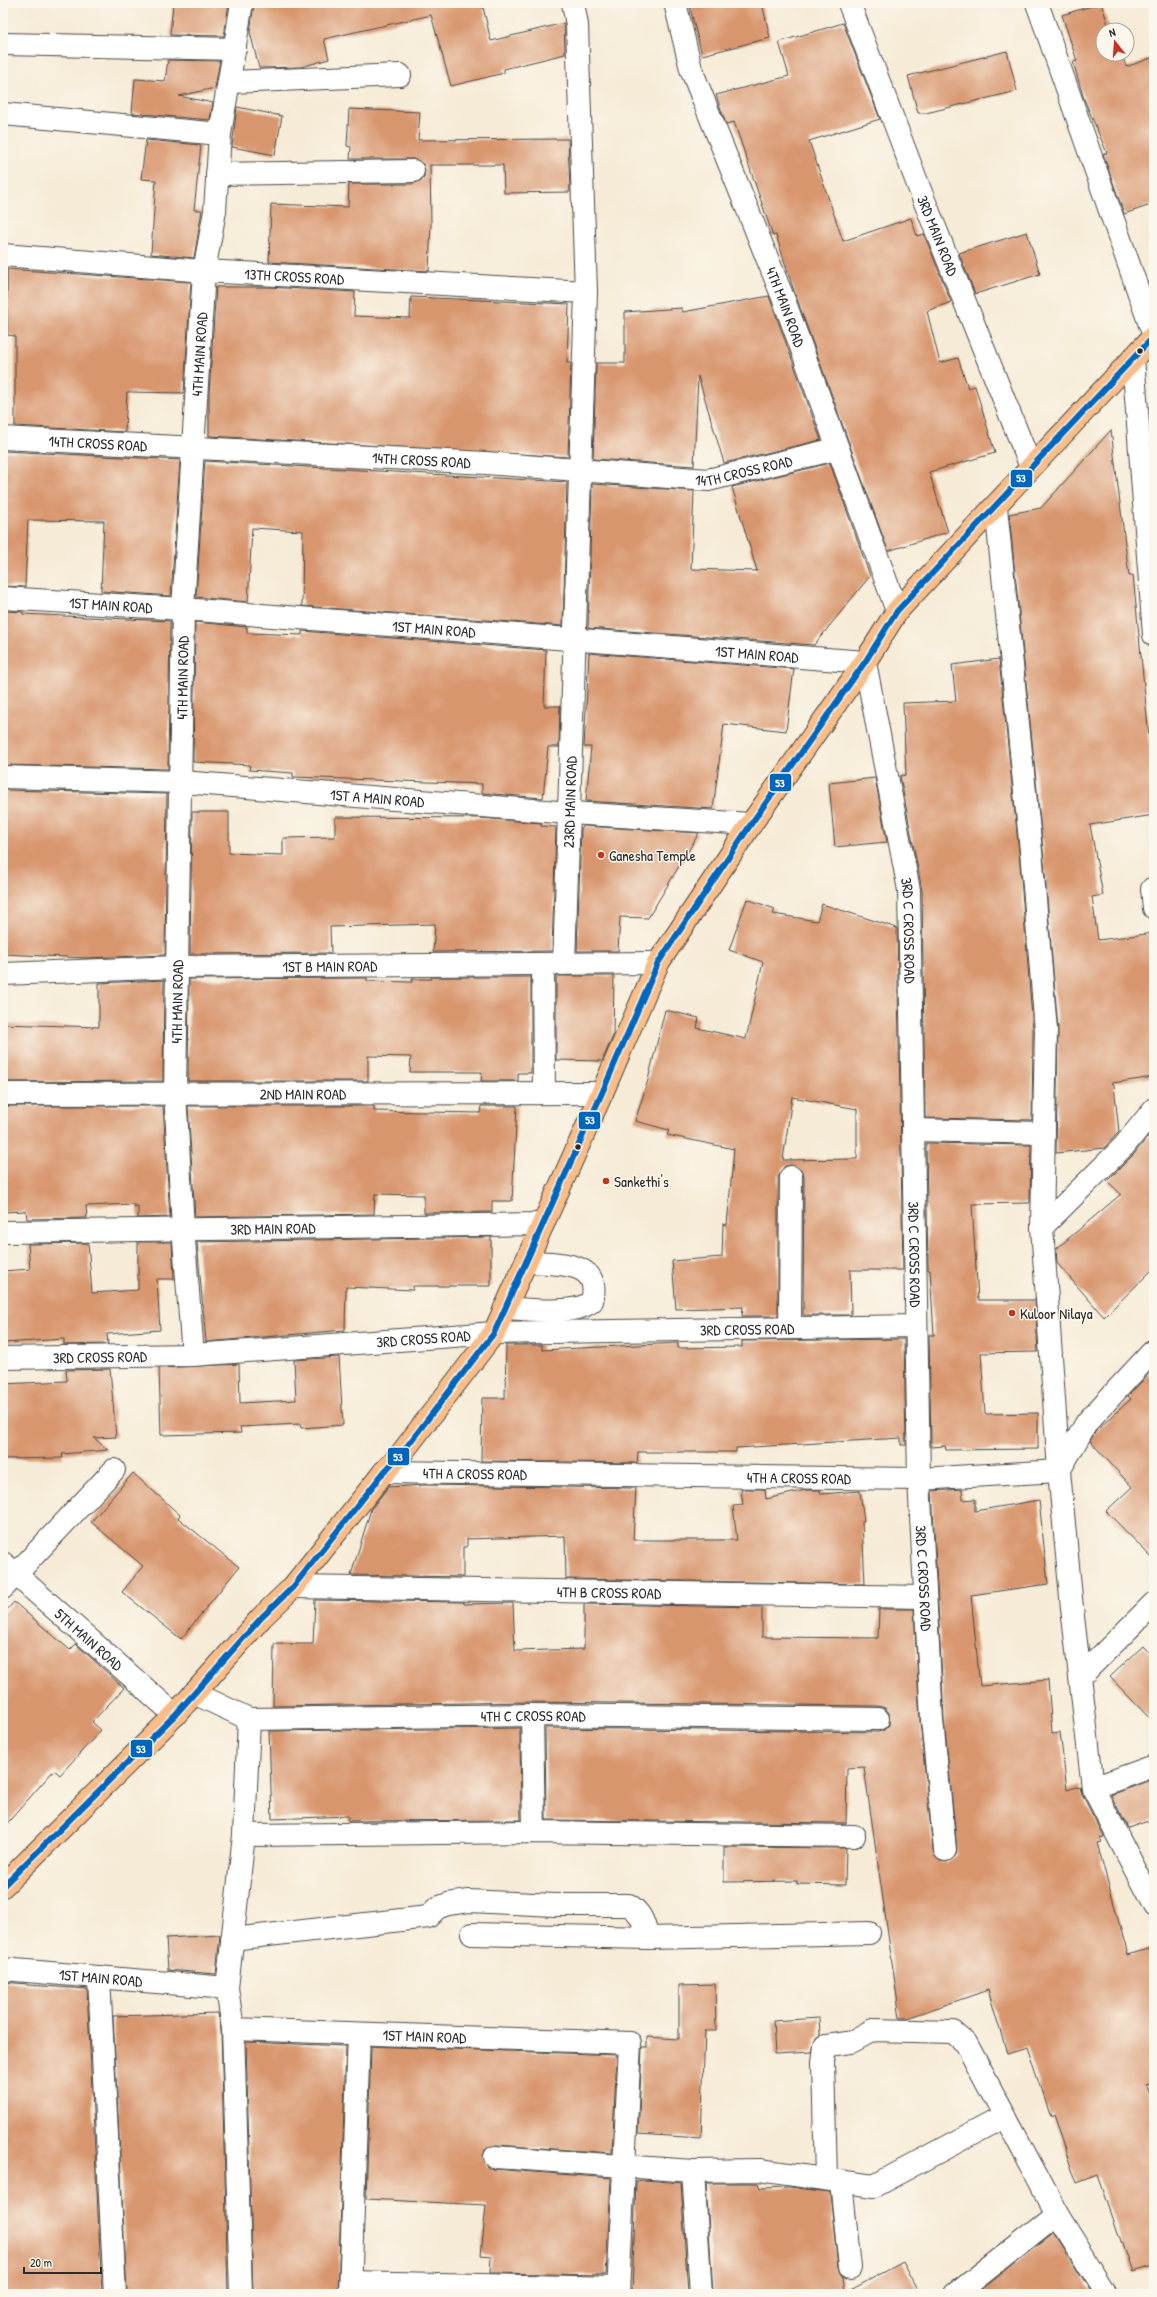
<svg xmlns="http://www.w3.org/2000/svg" width="1157" height="2297" viewBox="0 0 1157 2297" font-family="'Patrick Hand',sans-serif">
	<style>
		.building { fill: #d8966e; fill-rule: evenodd }
		.lines { fill: none; stroke-linecap: round; stroke-linejoin: round }
		.minor-casing { stroke: #494845; stroke-width: 24 }
		.major-casing { stroke: #494845; stroke-width: 24 }
		.minor { stroke: #fff; stroke-width: 22 }
		.major { stroke: #f8bd89; stroke-width: 22 }
		.bus-1-casing { stroke: #fbf7ec; stroke-width: 9 }
		.bus-1 { stroke: #0065bd; stroke-width: 6 }
		.bus-dot { fill: #2b2b2b; stroke: #fbf7ec; stroke-width: 1.5 }
		.poi-dot { fill: #c8321e; stroke: #fbf7ec; stroke-width: 1.5 }
		.labels { text-anchor: middle; dominant-baseline: central; stroke-width: 3; stroke-linejoin: round; paint-order: stroke }
		.street-label { font-size: 15px; fill: #2b2b2b; stroke: #fbf7ec }
		.poi-label { font-size: 15px; fill: #2b2b2b; stroke: #fbf7ec; text-anchor: start }
		.line-badge { stroke: #fbf7ec; stroke-width: 1.5 }
		.badge-label { font-size: 11px; text-anchor: middle; font-weight: bold; fill: #fff }
	</style>
	<rect width="100%" height="100%" fill="#fbf7ec"/>
	<filter id="ink" filterUnits="userSpaceOnUse"><feTurbulence type="fractalNoise" baseFrequency=".025" numOctaves="2"/><feDisplacementMap in="SourceGraphic" scale="8" xChannelSelector="R" yChannelSelector="G"/><feConvolveMatrix kernelMatrix="1 2 1 2 8 2 1 2 1" color-interpolation-filters="sRGB"/></filter>
	<filter id="wash" filterUnits="userSpaceOnUse"><feTurbulence type="fractalNoise" baseFrequency=".012" numOctaves="4" result="noise"/><feDisplacementMap in="SourceGraphic" scale="16" xChannelSelector="R" yChannelSelector="G"/><feGaussianBlur stdDeviation="0.9" result="paint"/><feColorMatrix in="noise" values="0 0 0 0 0 0 0 0 0 0 0 0 0 0 0 0 0 1.4 0 .05"/><feComposite in="paint" operator="in"/></filter>
	<g filter="url(#wash)">
		<rect width="100%" height="100%" fill="#f6ebd7"/>
		<g id="blocks">
			<!-- building -->
			<path class="building" d="M 173,3 L 229,3 L 224,36 L 170,35 Z
				M 254,3 L 482,3 L 491,41 L 564,23 L 565,54 L 504,69 L 504,73 L 451,86 L 431,15 L 324,39 L 329,59 L 301,67 L 259,68 L 250,32 Z
				M 710,3 L 762,3 L 770,38 L 702,55 L 690,8 Z
				M 1101,3 L 1110,30 L 1103,30 L 1103,54 L 1122,54 L 1126,67 L 1154,57 L 1154,204 L 1124,214 L 1103,154 L 1107,153 L 1084,99 L 1073,62 L 1077,61 L 1062,15 Z
				M 843,23 L 880,119 L 809,141 L 843,241 L 911,218 L 917,236 L 924,234 L 951,302 L 927,311 L 940,363 L 958,358 L 968,388 L 975,386 L 995,453 L 929,472 L 948,532 L 888,551 L 794,291 L 776,235 L 773,236 L 734,122 L 726,124 L 716,95 L 789,76 L 779,42 Z
				M 1007,51 L 1017,91 L 926,113 L 918,113 L 908,76 Z
				M 168,60 L 220,61 L 215,88 L 179,96 L 213,103 L 210,120 L 132,113 L 135,79 L 165,81 Z
				M 237,107 L 282,116 L 275,155 L 232,147 Z
				M 349,109 L 420,112 L 418,140 L 568,139 L 570,192 L 504,193 L 503,165 L 430,165 L 431,223 L 429,271 L 269,262 L 271,204 L 348,207 L 349,184 L 413,184 L 420,181 L 424,177 L 425,170 L 423,164 L 413,159 L 350,159 L 351,147 L 347,146 Z
				M 146,140 L 201,145 L 194,210 L 202,210 L 194,258 L 151,254 L 156,180 L 141,179 Z
				M 1027,232 L 1040,274 L 975,294 L 959,253 Z
				M 7,269 L 191,282 L 184,393 L 127,392 L 125,432 L 15,426 L 15,336 L 7,335 Z
				M 216,287 L 268,287 L 355,292 L 354,316 L 410,318 L 411,297 L 569,304 L 567,363 L 571,363 L 568,457 L 209,436 L 209,393 Z
				M 769,296 L 821,440 L 724,463 L 698,376 L 694,466 L 593,459 L 596,363 L 625,363 L 625,312 L 682,308 L 683,312 Z
				M 1111,430 L 1129,576 L 1133,575 L 1150,747 L 1154,746 L 1154,815 L 1090,825 L 1103,895 L 1092,897 L 1098,940 L 1154,933 L 1154,1077 L 1112,1083 L 1114,1085 L 1119,1132 L 1104,1148 L 1056,1153 L 1058,1029 L 1043,850 L 1009,514 L 1041,508 Z
				M 3,451 L 180,460 L 171,596 L 101,591 L 104,521 L 28,520 L 25,587 L 3,586 L 5,505 L 3,505 Z
				M 205,461 L 567,482 L 563,626 L 302,606 L 303,531 L 252,528 L 248,602 L 196,597 Z
				M 830,463 L 870,576 L 814,645 L 588,628 L 592,484 L 694,491 L 691,569 L 757,571 L 732,487 Z
				M 5,611 L 23,612 L 23,614 L 170,621 L 168,769 L 3,765 Z
				M 195,622 L 247,627 L 247,633 L 302,635 L 302,631 L 546,650 L 544,706 L 560,706 L 559,747 L 548,747 L 543,798 L 482,793 L 482,784 L 293,777 L 293,773 L 249,770 L 250,765 L 193,762 Z
				M 589,653 L 794,669 L 786,731 L 724,724 L 713,809 L 586,801 L 591,747 L 584,747 Z
				M 999,659 L 1019,852 L 1033,1030 L 1032,1120 L 925,1118 L 922,890 L 900,776 L 906,775 L 903,703 L 956,701 L 952,665 Z
				M 875,778 L 887,842 L 835,847 L 829,783 Z
				M 3,790 L 167,794 L 165,955 L 86,958 L 3,954 Z
				M 192,812 L 229,812 L 229,853 L 283,855 L 283,838 L 335,837 L 335,817 L 481,818 L 541,823 L 541,826 L 556,827 L 552,951 L 433,952 L 435,924 L 330,927 L 331,953 L 190,954 Z
				M 584,826 L 699,833 L 648,918 L 620,917 L 618,951 L 577,951 L 581,828 Z
				M 747,899 L 775,909 L 773,914 L 817,921 L 822,904 L 897,928 L 903,1270 L 850,1270 L 851,1315 L 803,1315 L 804,1177 L 802,1171 L 791,1165 L 785,1166 L 778,1177 L 778,1316 L 742,1316 L 743,1307 L 676,1309 L 672,1261 L 722,1257 L 723,1224 L 727,1225 L 734,1149 L 667,1135 L 669,1130 L 635,1121 L 648,1080 L 665,1010 L 699,1018 L 697,1028 L 746,1039 L 763,962 L 729,950 ZM 792,1097 L 857,1109 L 857,1159 L 783,1160 Z
				M 556,976 L 614,976 L 613,1036 L 602,1061 L 556,1060 Z
				M 432,977 L 531,977 L 531,1073 L 518,1073 L 518,1081 L 481,1081 L 482,1072 L 410,1072 L 411,1057 L 368,1056 L 368,1081 L 188,1081 L 189,979 L 367,978 L 367,981 L 412,982 L 412,979 L 431,979 Z
				M 164,980 L 163,1081 L 3,1082 L 3,1024 L 99,1027 L 99,983 Z
				M 3,1106 L 163,1106 L 170,1217 L 138,1218 L 138,1206 L 134,1207 L 134,1204 L 86,1206 L 87,1218 L 27,1219 L 26,1211 L 3,1212 Z
				M 188,1106 L 374,1106 L 374,1111 L 480,1113 L 481,1106 L 517,1106 L 512,1201 L 492,1201 L 492,1212 L 424,1213 L 424,1195 L 375,1194 L 374,1214 L 195,1217 Z
				M 1154,1129 L 1154,1268 L 1104,1317 L 1057,1263 L 1056,1249 L 1121,1194 L 1107,1181 L 1134,1154 Z
				M 926,1143 L 1031,1145 L 1030,1203 L 972,1204 L 978,1300 L 1035,1300 L 1038,1352 L 981,1353 L 985,1414 L 1038,1413 L 1038,1449 L 946,1450 L 945,1446 L 931,1447 L 929,1335 L 934,1335 L 930,1270 L 928,1270 Z
				M 491,1237 L 491,1286 L 413,1286 L 413,1290 L 346,1287 L 345,1330 L 206,1342 L 197,1242 Z
				M 138,1242 L 172,1242 L 174,1279 L 157,1279 L 160,1330 L 107,1334 L 108,1344 L 64,1345 L 64,1339 L 3,1343 L 3,1271 L 30,1269 L 28,1244 L 88,1243 L 92,1293 L 138,1290 Z
				M 904,1339 L 906,1445 L 901,1445 L 901,1438 L 736,1448 L 736,1452 L 638,1452 L 637,1463 L 481,1461 L 482,1398 L 505,1398 L 506,1345 L 542,1345 L 542,1350 L 678,1343 L 678,1348 L 742,1347 L 742,1341 Z
				M 339,1357 L 343,1425 L 301,1428 L 300,1424 L 240,1427 L 241,1433 L 161,1435 L 159,1368 L 239,1364 L 240,1403 L 296,1400 L 294,1360 Z
				M 1154,1368 L 1154,1560 L 1106,1511 L 1132,1487 L 1090,1441 L 1096,1431 L 1131,1399 L 1128,1396 Z
				M 110,1369 L 116,1437 L 94,1438 L 108,1450 L 62,1454 L 63,1458 L 3,1459 L 3,1384 L 67,1381 L 66,1370 Z
				M 133,1473 L 180,1515 L 178,1518 L 239,1567 L 181,1639 L 122,1592 L 143,1566 L 91,1522 Z
				M 425,1485 L 636,1488 L 633,1540 L 737,1540 L 733,1506 L 743,1505 L 741,1489 L 765,1489 L 766,1499 L 806,1490 L 820,1490 L 821,1494 L 860,1491 L 864,1522 L 862,1522 L 865,1584 L 566,1579 L 565,1536 L 467,1539 L 467,1547 L 463,1547 L 463,1577 L 351,1575 L 371,1509 L 388,1487 Z
				M 962,1489 L 963,1500 L 975,1499 L 975,1511 L 1039,1500 L 1048,1584 L 971,1595 L 980,1686 L 1048,1680 L 1052,1733 L 1060,1732 L 1067,1790 L 1080,1786 L 1082,1794 L 1104,1837 L 1100,1838 L 1101,1842 L 1097,1843 L 1128,1955 L 1154,1947 L 1154,2083 L 1146,2086 L 1154,2108 L 1154,2266 L 1132,2273 L 1098,2175 L 1077,2183 L 1053,2115 L 1050,2117 L 1027,2047 L 1007,2053 L 988,1990 L 907,2018 L 900,2018 L 864,1767 L 847,1768 L 846,1823 L 546,1820 L 545,1728 L 878,1732 L 884,1730 L 889,1725 L 889,1713 L 885,1708 L 878,1706 L 532,1702 L 273,1706 L 274,1644 L 313,1644 L 315,1600 L 464,1602 L 464,1604 L 513,1603 L 515,1651 L 584,1649 L 584,1604 L 762,1607 L 762,1637 L 878,1638 L 879,1609 L 914,1609 L 920,1721 L 933,1851 L 940,1861 L 947,1862 L 956,1855 L 957,1849 L 944,1719 L 932,1491 Z
				M 14,1602 L 70,1650 L 76,1644 L 124,1688 L 92,1722 L 101,1730 L 60,1775 L 54,1770 L 3,1828 L 3,1614 Z
				M 1143,1646 L 1154,1658 L 1154,1723 L 1110,1677 Z
				M 520,1728 L 521,1820 L 348,1821 L 348,1816 L 272,1819 L 269,1731 Z
				M 1154,1779 L 1154,1819 L 1128,1828 L 1111,1795 Z
				M 724,1847 L 846,1848 L 845,1885 L 797,1884 L 797,1881 L 724,1882 Z
				M 220,1935 L 216,1974 L 168,1970 L 166,1938 Z
				M 3,1982 L 27,1984 L 27,1985 L 87,1989 L 102,2294 L 5,2294 L 3,2271 Z
				M 715,1984 L 716,2031 L 705,2031 L 701,2138 L 638,2134 L 642,2047 L 647,2047 L 647,2037 L 679,2039 L 679,1985 Z
				M 218,2013 L 221,2030 L 228,2294 L 127,2294 L 113,2016 Z
				M 819,2018 L 820,2035 L 816,2038 L 812,2052 L 775,2054 L 773,2021 Z
				M 246,2042 L 346,2046 L 338,2294 L 253,2294 Z
				M 371,2046 L 617,2055 L 612,2153 L 496,2145 L 485,2150 L 483,2157 L 488,2167 L 494,2169 L 611,2178 L 606,2275 L 490,2273 L 491,2256 L 481,2255 L 486,2205 L 366,2199 Z
				M 644,2180 L 681,2183 L 688,2294 L 632,2294 L 636,2181 Z
				M 706,2183 L 758,2183 L 760,2188 L 789,2187 L 830,2192 L 838,2269 L 843,2278 L 845,2293 L 903,2262 L 920,2294 L 713,2294 Z
				M 1054,2232 L 1090,2290 L 1084,2294 L 976,2294 Z"/>
		</g>
	</g>
	<g filter="url(#ink)">
		<use href="#blocks" fill-opacity="0" stroke="#494845" stroke-width="1"/>
		<g class="lines">
			<defs>
				<g id="minor">
					<path id="s1" d="M 675,3 L 691,69 L 784,300 L 897,611"/>
					<path id="s2" d="M 849,3 L 920,190 L 1031,467"/>
					<path d="M 1037,3 L 1154,336"/>
					<path d="M 3,44 L 235,49"/>
					<path d="M 229,82 L 400,75"/>
					<path d="M 3,114 L 220,134"/>
					<path d="M 217,174 L 413,171"/>
					<path id="s3" d="M 3,255 L 204,271 L 586,292"/>
					<path d="M 1133,358 L 1154,635"/>
					<path id="s4" d="M 3,438 L 486,463 L 708,480 L 836,449"/>
					<path d="M 996,507 L 1031,851 L 1046,1030 L 1042,1227 L 1059,1471 L 1072,1608 L 1093,1788 L 1154,1906"/>
					<path id="s5" d="M 3,598 L 183,609 L 865,662 L 909,890 L 919,1479 L 932,1720 L 945,1850"/>
					<path id="s6" d="M 3,777 L 182,782 L 570,813 L 751,824"/>
					<path d="M 1152,889 L 1154,908"/>
					<path d="M 543,964 L 544,1093"/>
					<path id="s7" d="M 564,964 L 586,292 L 577,25 L 573,3"/>
					<path id="s8" d="M 3,974 L 177,967 L 658,963"/>
					<path id="s9" d="M 3,1094 L 602,1093"/>
					<path d="M 913,1130 L 1044,1133"/>
					<path d="M 1042,1227 L 1124,1146 L 1154,1109"/>
					<path id="s10" d="M 3,1232 L 543,1224"/>
					<path d="M 505,1308 C 527,1309 576,1316 592,1301 C 603,1259 553,1264 526,1262"/>
					<path d="M 790,1328 L 791,1177"/>
					<path id="s11" d="M 193,1355 L 183,1228 L 175,1093 L 183,609 L 204,271 L 215,211 L 220,134 L 242,3"/>
					<path id="s12" d="M 3,1358 L 193,1355 L 494,1333 L 916,1326"/>
					<path id="s13" d="M 384,1472 L 919,1479 L 1059,1471 L 1087,1422 L 1154,1350"/>
					<path id="s14" d="M 3,1563 L 175,1715"/>
					<path id="s15" d="M 293,1587 L 924,1597"/>
					<path d="M 3,1588 L 114,1470"/>
					<path d="M 1080,1677 L 1154,1603"/>
					<path id="s16" d="M 194,1693 L 249,1719 L 532,1715 L 878,1719"/>
					<path d="M 532,1715 L 534,1832"/>
					<path d="M 1093,1788 L 1154,1766"/>
					<path d="M 244,1835 L 534,1832 L 854,1836"/>
					<path d="M 472,1934 L 648,1938 L 869,1933"/>
					<path d="M 232,1939 L 428,1917 L 437,1908 L 448,1904 L 469,1901 L 555,1905 L 629,1905 C 642,1913 644,1924 648,1938"/>
					<path id="s17" d="M 3,1969 L 227,1988 L 233,2029 L 630,2043 L 618,2294"/>
					<path d="M 99,1977 L 115,2294"/>
					<path d="M 227,1988 L 244,1835 L 249,1719"/>
					<path d="M 233,2029 L 241,2294"/>
					<path d="M 495,2157 L 693,2171 L 759,2170 L 874,2186 L 1005,2116"/>
					<path d="M 693,2171 L 701,2294"/>
					<path d="M 826,2178 L 823,2062 L 825,2046 L 851,2042 L 873,2030 L 953,2032 L 966,2043 L 1057,2214 L 1107,2294"/>
					<path d="M 841,2182 L 850,2268"/>
					<path d="M 351,2282 L 618,2288"/>
					<path d="M 350,2294 L 359,2034"/>
					<path d="M 956,2294 L 1057,2214"/>
				</g>
				<path id="major" d="M 3,1886 L 175,1715 L 262,1617 L 293,1587 L 384,1472 L 401,1454 L 494,1333 L 602,1093 L 658,963 L 751,824 L 865,662 L 897,611 L 1154,336"/>
			</defs>
			<!-- minor casing -->
			<use href="#minor" class="minor-casing"/>
			<!-- major casing -->
			<use href="#major" class="major-casing"/>
			<!-- minor -->
			<use href="#minor" class="minor"/>
			<!-- major -->
			<use href="#major" class="major"/>
			<defs>
				<path id="bus-1" d="M 3,1886 L 175,1715 L 262,1617 L 293,1587 L 384,1472 L 401,1454 L 494,1333 L 602,1093 L 658,963 L 751,824 L 865,662 L 897,611 L 1154,336"/>
			</defs>
			<!-- bus-1 casing -->
			<use href="#bus-1" class="bus-1-casing"/>
			<!-- bus-1 -->
			<use href="#bus-1" class="bus-1"/>
		</g>
	</g>
	<!-- markers -->
	<g class="bus-dot">
		<circle cx="1140" cy="351" r="3.5"/>
		<circle cx="578" cy="1147" r="3.5"/>
	</g>
	<g class="poi-dot">
		<circle cx="601" cy="855" r="4"/>
		<circle cx="606" cy="1181" r="4"/>
		<circle cx="1012" cy="1313" r="4"/>
	</g>
	<g class="labels">
		<!-- street labels -->
		<g class="street-label">
			<text stroke="none"><textPath href="#s2" startOffset="249">3RD MAIN ROAD</textPath></text>
			<text stroke="none"><textPath href="#s3" startOffset="292">13TH CROSS ROAD</textPath></text>
			<text stroke="none"><textPath href="#s1" startOffset="324">4TH MAIN ROAD</textPath></text>
			<text stroke="none"><textPath href="#s11" startOffset="1002">4TH MAIN ROAD</textPath></text>
			<text stroke="none"><textPath href="#s4" startOffset="95">14TH CROSS ROAD</textPath></text>
			<text stroke="none"><textPath href="#s4" startOffset="419">14TH CROSS ROAD</textPath></text>
			<text stroke="none"><textPath href="#s4" startOffset="743">14TH CROSS ROAD</textPath></text>
			<text stroke="none"><textPath href="#s5" startOffset="108">1ST MAIN ROAD</textPath></text>
			<text stroke="none"><textPath href="#s5" startOffset="432">1ST MAIN ROAD</textPath></text>
			<text stroke="none"><textPath href="#s5" startOffset="756">1ST MAIN ROAD</textPath></text>
			<text stroke="none"><textPath href="#s11" startOffset="678">4TH MAIN ROAD</textPath></text>
			<text stroke="none"><textPath href="#s6" startOffset="375">1ST A MAIN ROAD</textPath></text>
			<text stroke="none"><textPath href="#s7" startOffset="162">23RD MAIN ROAD</textPath></text>
			<text stroke="none"><textPath href="#s5" startOffset="1137">3RD C CROSS ROAD</textPath></text>
			<text stroke="none"><textPath href="#s8" startOffset="327">1ST B MAIN ROAD</textPath></text>
			<text stroke="none"><textPath href="#s11" startOffset="354">4TH MAIN ROAD</textPath></text>
			<text stroke="none"><textPath href="#s9" startOffset="300">2ND MAIN ROAD</textPath></text>
			<text stroke="none"><textPath href="#s10" startOffset="270">3RD MAIN ROAD</textPath></text>
			<text stroke="none"><textPath href="#s5" startOffset="1461">3RD C CROSS ROAD</textPath></text>
			<text stroke="none"><textPath href="#s12" startOffset="745">3RD CROSS ROAD</textPath></text>
			<text stroke="none"><textPath href="#s12" startOffset="421">3RD CROSS ROAD</textPath></text>
			<text stroke="none"><textPath href="#s12" startOffset="97">3RD CROSS ROAD</textPath></text>
			<text stroke="none"><textPath href="#s13" startOffset="91">4TH A CROSS ROAD</textPath></text>
			<text stroke="none"><textPath href="#s13" startOffset="415">4TH A CROSS ROAD</textPath></text>
			<text stroke="none"><textPath href="#s5" startOffset="1785">3RD C CROSS ROAD</textPath></text>
			<text stroke="none"><textPath href="#s15" startOffset="316">4TH B CROSS ROAD</textPath></text>
			<text stroke="none"><textPath href="#s14" startOffset="115">5TH MAIN ROAD</textPath></text>
			<text stroke="none"><textPath href="#s16" startOffset="345">4TH C CROSS ROAD</textPath></text>
			<text stroke="none"><textPath href="#s17" startOffset="98">1ST MAIN ROAD</textPath></text>
			<text stroke="none"><textPath href="#s17" startOffset="458">1ST MAIN ROAD</textPath></text>
		</g>
		<!-- poi labels -->
		<g class="poi-label">
			<text x="609" y="855">Ganesha Temple</text>
			<text x="614" y="1181">Sankethi's</text>
			<text x="1020" y="1313">Kuloor Nilaya</text>
		</g>
	</g>
	<g class="line-badge">
		<rect x="1010" y="469" width="23" height="19" rx="4" fill="#0065bd"/>
		<rect x="769" y="773" width="23" height="19" rx="4" fill="#0065bd"/>
		<rect x="578" y="1111" width="23" height="19" rx="4" fill="#0065bd"/>
		<rect x="387" y="1447" width="23" height="19" rx="4" fill="#0065bd"/>
		<rect x="130" y="1739" width="23" height="19" rx="4" fill="#0065bd"/>
	</g>
	<g class="badge-label">
		<text x="1021" y="482">53</text>
		<text x="780" y="787">53</text>
		<text x="590" y="1124">53</text>
		<text x="398" y="1461">53</text>
		<text x="141" y="1753">53</text>
	</g>
	<!-- margin -->
	<rect width="1157" height="2297" fill="none" stroke="#fbf7ec" stroke-width="16"/>
	<!-- north arrow -->
	<g transform="translate(1115 42) rotate(343)"><circle r="19" fill="#fbf7ec" stroke="#a8a59f"/>
	<path d="M0-3L7 15L0 10L-7 15Z" fill="#c8321e"/>
	<text y="-6" font-size="11" font-weight="bold" text-anchor="middle" fill="#2b2b2b">N</text>
	</g>
	<!-- scale -->
	<path d="M24 2267v6h77v-6" fill="none" stroke="#2b2b2b" stroke-width="2"/>
	<text x="30" y="2267" font-size="12" fill="#2b2b2b" stroke="#fbf7ec" stroke-width="3" paint-order="stroke">20 m</text>
</svg>
